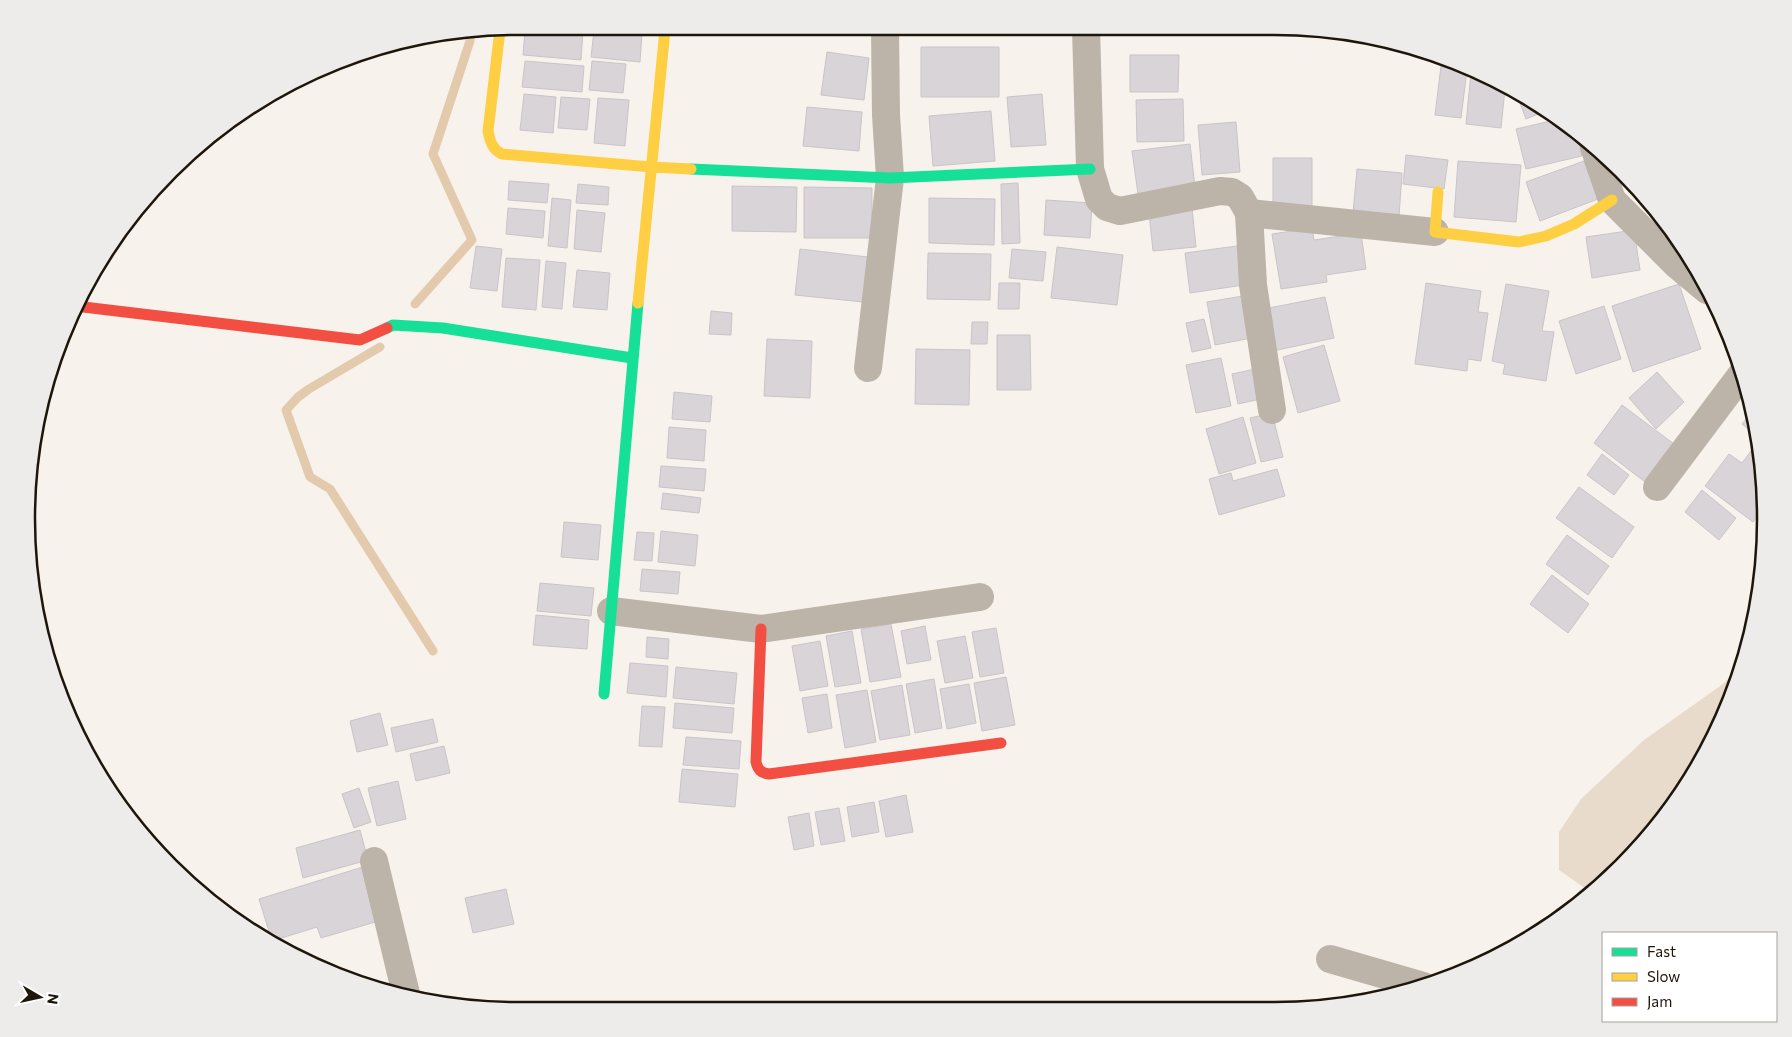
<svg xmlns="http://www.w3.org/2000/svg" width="1792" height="1037" viewBox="0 0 1792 1037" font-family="Commissioner,sans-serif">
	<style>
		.green { fill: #e9dbcb }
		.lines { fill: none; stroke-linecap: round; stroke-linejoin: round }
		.stream { stroke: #e3caac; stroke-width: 9 }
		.building { fill: #d9d4d8; stroke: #c9c4c8 }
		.street { stroke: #bcb3a9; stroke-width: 28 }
		.fast { stroke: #16e098; stroke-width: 11 }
		.slow { stroke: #ffcf43; stroke-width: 11 }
		.jam { stroke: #f24e42; stroke-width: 11 }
		.rim { fill: none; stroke: #1e160b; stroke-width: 2.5 }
	</style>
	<rect width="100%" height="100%" fill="#f8f2ec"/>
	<!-- green -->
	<path class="green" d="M 1741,666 L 1728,707 L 1683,792 L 1621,867 L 1589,891 L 1559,870 L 1559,832 L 1581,799 L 1644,740 L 1723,684 Z"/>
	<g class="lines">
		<!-- stream -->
		<path class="stream" d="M 415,304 L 472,240 L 433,154 L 470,41 L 470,30
			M 380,347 L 309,389 L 298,397 L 286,410 L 310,477 L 330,489 L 433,651"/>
	</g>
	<!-- building -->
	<path class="building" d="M 1011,28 L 1077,28 L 1077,30 L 1011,31 Z
		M 924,29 L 980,29 L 924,33 Z
		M 525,30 L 583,30 L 581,60 L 523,55 Z
		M 594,30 L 642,33 L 640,62 L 591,57 Z
		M 921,47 L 999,47 L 999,97 L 921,97 Z
		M 827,52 L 869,58 L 864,100 L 821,95 Z
		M 1130,55 L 1179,55 L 1178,92 L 1130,92 Z
		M 525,61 L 584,66 L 582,92 L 522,87 Z
		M 592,61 L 626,64 L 623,93 L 589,90 Z
		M 1441,66 L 1467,70 L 1461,118 L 1435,115 Z
		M 1471,72 L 1505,89 L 1501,128 L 1466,124 Z
		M 524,94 L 556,97 L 553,133 L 520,130 Z
		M 1042,94 L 1046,145 L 1011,147 L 1007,97 Z
		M 1517,95 L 1547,109 L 1548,110 L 1526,119 Z
		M 561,97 L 590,99 L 587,130 L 558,128 Z
		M 598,98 L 629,100 L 625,146 L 594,143 Z
		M 1183,99 L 1184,141 L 1137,142 L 1136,100 Z
		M 807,107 L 862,112 L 859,151 L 803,146 Z
		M 991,111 L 995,161 L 933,166 L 929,116 Z
		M 1559,119 L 1577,133 L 1582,156 L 1526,169 L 1516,129 Z
		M 1236,122 L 1240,172 L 1202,175 L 1198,125 Z
		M 1190,144 L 1195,187 L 1138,194 L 1132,151 Z
		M 1406,155 L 1448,160 L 1444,189 L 1403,184 Z
		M 1273,158 L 1312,158 L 1312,207 L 1273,207 Z
		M 1458,161 L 1521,165 L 1516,222 L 1454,217 Z
		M 1584,161 L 1598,199 L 1540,221 L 1526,182 Z
		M 1357,169 L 1402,173 L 1399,216 L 1353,213 Z
		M 509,181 L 549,184 L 547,203 L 508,200 Z
		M 1018,183 L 1020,243 L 1002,244 L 1001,184 Z
		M 578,184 L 609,187 L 608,205 L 576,203 Z
		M 732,186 L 797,187 L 796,232 L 732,231 Z
		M 804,187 L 872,188 L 872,238 L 804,238 Z
		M 552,198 L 571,200 L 567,248 L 548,246 Z
		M 929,198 L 995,199 L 994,245 L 929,243 Z
		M 1046,200 L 1092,203 L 1090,238 L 1044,235 Z
		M 508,208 L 545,211 L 543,238 L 506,234 Z
		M 1192,208 L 1196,247 L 1153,251 L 1149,213 Z
		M 577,210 L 605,213 L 601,252 L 574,249 Z
		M 1312,228 L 1314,240 L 1361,233 L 1366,269 L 1326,275 L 1327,282 L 1281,289 L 1272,234 Z
		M 1634,230 L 1640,270 L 1592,278 L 1586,237 Z
		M 1244,245 L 1250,284 L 1190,293 L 1185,253 Z
		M 476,246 L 502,249 L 497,291 L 470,288 Z
		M 1057,247 L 1123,255 L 1117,305 L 1051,298 Z
		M 800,249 L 868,257 L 863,302 L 795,295 Z
		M 1012,249 L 1046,252 L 1043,281 L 1009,278 Z
		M 928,253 L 991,254 L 990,300 L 927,299 Z
		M 506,258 L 540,260 L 536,310 L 502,307 Z
		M 546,261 L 566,263 L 562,309 L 542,307 Z
		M 577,270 L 610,273 L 607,310 L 573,307 Z
		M 999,283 L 1020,283 L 1019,309 L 998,309 Z
		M 1426,283 L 1481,291 L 1478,312 L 1488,313 L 1481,361 L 1468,359 L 1467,371 L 1415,364 Z
		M 1506,284 L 1549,291 L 1542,331 L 1554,332 L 1546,381 L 1503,374 L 1505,364 L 1492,361 Z
		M 1679,284 L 1701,349 L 1633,372 L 1612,306 Z
		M 1249,295 L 1257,337 L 1215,345 L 1207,302 Z
		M 1325,297 L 1334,338 L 1273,351 L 1264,309 Z
		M 1604,306 L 1621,359 L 1576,374 L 1559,321 Z
		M 711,311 L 732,313 L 731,335 L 709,334 Z
		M 1204,319 L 1211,348 L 1192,352 L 1186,323 Z
		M 972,322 L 988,322 L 987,344 L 971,344 Z
		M 997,335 L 1030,335 L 1031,390 L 997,390 Z
		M 767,339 L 812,341 L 810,398 L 764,396 Z
		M 1324,345 L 1340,401 L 1298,413 L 1283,357 Z
		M 916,349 L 970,350 L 969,405 L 915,404 Z
		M 1221,358 L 1231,406 L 1196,413 L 1186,365 Z
		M 1255,369 L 1261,399 L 1238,404 L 1232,374 Z
		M 1657,372 L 1684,402 L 1656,429 L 1629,398 Z
		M 674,392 L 712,396 L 710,422 L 672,419 Z
		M 1622,405 L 1678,447 L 1649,485 L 1594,443 Z
		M 1753,411 L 1756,422 L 1758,437 L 1742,424 Z
		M 1272,413 L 1283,457 L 1261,462 L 1250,418 Z
		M 1243,417 L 1256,463 L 1219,474 L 1206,429 Z
		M 669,427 L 706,430 L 704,461 L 667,458 Z
		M 1754,447 L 1759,452 L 1765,507 L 1753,522 L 1705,486 L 1729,454 L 1742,463 Z
		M 1602,454 L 1629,475 L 1614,495 L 1587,475 Z
		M 661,466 L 706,469 L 704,491 L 659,487 Z
		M 1277,469 L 1285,496 L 1219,515 L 1209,479 L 1231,473 L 1233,481 Z
		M 1579,487 L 1634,527 L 1612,558 L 1556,518 Z
		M 1702,490 L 1736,518 L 1719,540 L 1685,512 Z
		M 663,493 L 701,498 L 699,513 L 661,509 Z
		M 564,522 L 601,525 L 598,560 L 561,557 Z
		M 661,531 L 698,535 L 695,566 L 658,562 Z
		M 637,532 L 654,533 L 652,561 L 634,560 Z
		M 1567,535 L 1609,566 L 1588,595 L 1546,564 Z
		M 642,569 L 680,572 L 678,594 L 640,591 Z
		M 1552,575 L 1589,604 L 1568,633 L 1530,604 Z
		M 540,583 L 594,588 L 591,616 L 537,611 Z
		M 536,615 L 589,620 L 587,649 L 533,645 Z
		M 891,624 L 901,677 L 870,682 L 861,629 Z
		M 925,626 L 931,660 L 907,664 L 901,631 Z
		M 996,628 L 1004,673 L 980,677 L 972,632 Z
		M 852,631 L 861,683 L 835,687 L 826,636 Z
		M 965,636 L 973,678 L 945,683 L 937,641 Z
		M 647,637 L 669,639 L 668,659 L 646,657 Z
		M 820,641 L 828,686 L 800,691 L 792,646 Z
		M 630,663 L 668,666 L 666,697 L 627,693 Z
		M 676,667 L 737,673 L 734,704 L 673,698 Z
		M 1006,677 L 1015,725 L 982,731 L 974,683 Z
		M 934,679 L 942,728 L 915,733 L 906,684 Z
		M 969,684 L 976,723 L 947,729 L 940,689 Z
		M 902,685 L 910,735 L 880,740 L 871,691 Z
		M 867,690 L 876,742 L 845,748 L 836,695 Z
		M 827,694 L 832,728 L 808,733 L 802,698 Z
		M 675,703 L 734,708 L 732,733 L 673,728 Z
		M 642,706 L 665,707 L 662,747 L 639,746 Z
		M 380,713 L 388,745 L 357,752 L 350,721 Z
		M 433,719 L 438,742 L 396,752 L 391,728 Z
		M 686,737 L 741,741 L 739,769 L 683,765 Z
		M 444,746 L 450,773 L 416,781 L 410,754 Z
		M 682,769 L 738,774 L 735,807 L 679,802 Z
		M 398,781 L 406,819 L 377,826 L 368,788 Z
		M 359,788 L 371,822 L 354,828 L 342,794 Z
		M 906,795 L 913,832 L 886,837 L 879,801 Z
		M 874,802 L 879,832 L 852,837 L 847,807 Z
		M 839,808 L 845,841 L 821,845 L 815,812 Z
		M 809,813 L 814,846 L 794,850 L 788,817 Z
		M 360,830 L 368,860 L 303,878 L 296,848 Z
		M 366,866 L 382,920 L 321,938 L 317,927 L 272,941 L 259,899 Z
		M 506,889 L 514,924 L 473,933 L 465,898 Z"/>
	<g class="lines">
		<!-- street -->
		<path class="street" d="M 1086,28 L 1090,169 L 1099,199 L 1107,207 L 1120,211 L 1220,191 L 1232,192 L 1240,197 L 1249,213 L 1253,285 L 1272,410
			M 1594,147 L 1612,200 L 1677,265 L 1707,290
			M 1249,213 L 1435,232
			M 868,368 L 890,178 L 886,115 L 885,29
			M 1657,487 L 1742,374
			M 611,611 L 761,629 L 980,597
			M 374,861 L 406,994
			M 1330,959 L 1423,986"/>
		<!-- fast -->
		<path class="fast" d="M 691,169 L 890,178 L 1090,169
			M 387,328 L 393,325 L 443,328 L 632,358
			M 604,694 L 638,303"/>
		<!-- slow -->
		<path class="slow" d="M 500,30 L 488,131 C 490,141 492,149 502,154 L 651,167 L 691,169
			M 1438,192 L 1435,232 L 1519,242 L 1546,236 L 1574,224 L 1612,200
			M 638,303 L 665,30"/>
		<!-- jam -->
		<path class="jam" d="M 75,306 L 360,340 L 387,328
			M 761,629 L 756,762 C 758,770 761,773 769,774 L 1001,743"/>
	</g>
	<!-- crop -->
	<path d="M0 0H1792V1037H0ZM518 35H1274A483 483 0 0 1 1757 518V519A483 483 0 0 1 1274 1002H518A483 483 0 0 1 35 519V518A483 483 0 0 1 518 35Z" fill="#edeceb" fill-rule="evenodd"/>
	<path class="rim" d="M518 35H1274A483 483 0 0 1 1757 518V519A483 483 0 0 1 1274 1002H518A483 483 0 0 1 35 519V518A483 483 0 0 1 518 35Z"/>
	<!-- legend -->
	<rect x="1602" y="932" width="175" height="90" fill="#ffffff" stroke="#a5a29d"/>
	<rect x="1612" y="948" width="25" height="8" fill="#16e098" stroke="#a5a29d"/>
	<text x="1647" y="957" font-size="15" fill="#1e160b">Fast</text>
	<rect x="1612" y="973" width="25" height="8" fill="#ffcf43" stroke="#a5a29d"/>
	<text x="1647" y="982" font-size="15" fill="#1e160b">Slow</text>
	<rect x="1612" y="998" width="25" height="8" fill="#f24e42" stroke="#a5a29d"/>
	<text x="1647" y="1007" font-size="15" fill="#1e160b">Jam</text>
	<!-- north arrow -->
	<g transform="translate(40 997) rotate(99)" stroke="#ffffff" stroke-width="4" paint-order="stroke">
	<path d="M0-4L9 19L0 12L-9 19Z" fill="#1e160b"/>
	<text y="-8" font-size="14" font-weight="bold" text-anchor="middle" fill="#1e160b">N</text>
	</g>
</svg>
